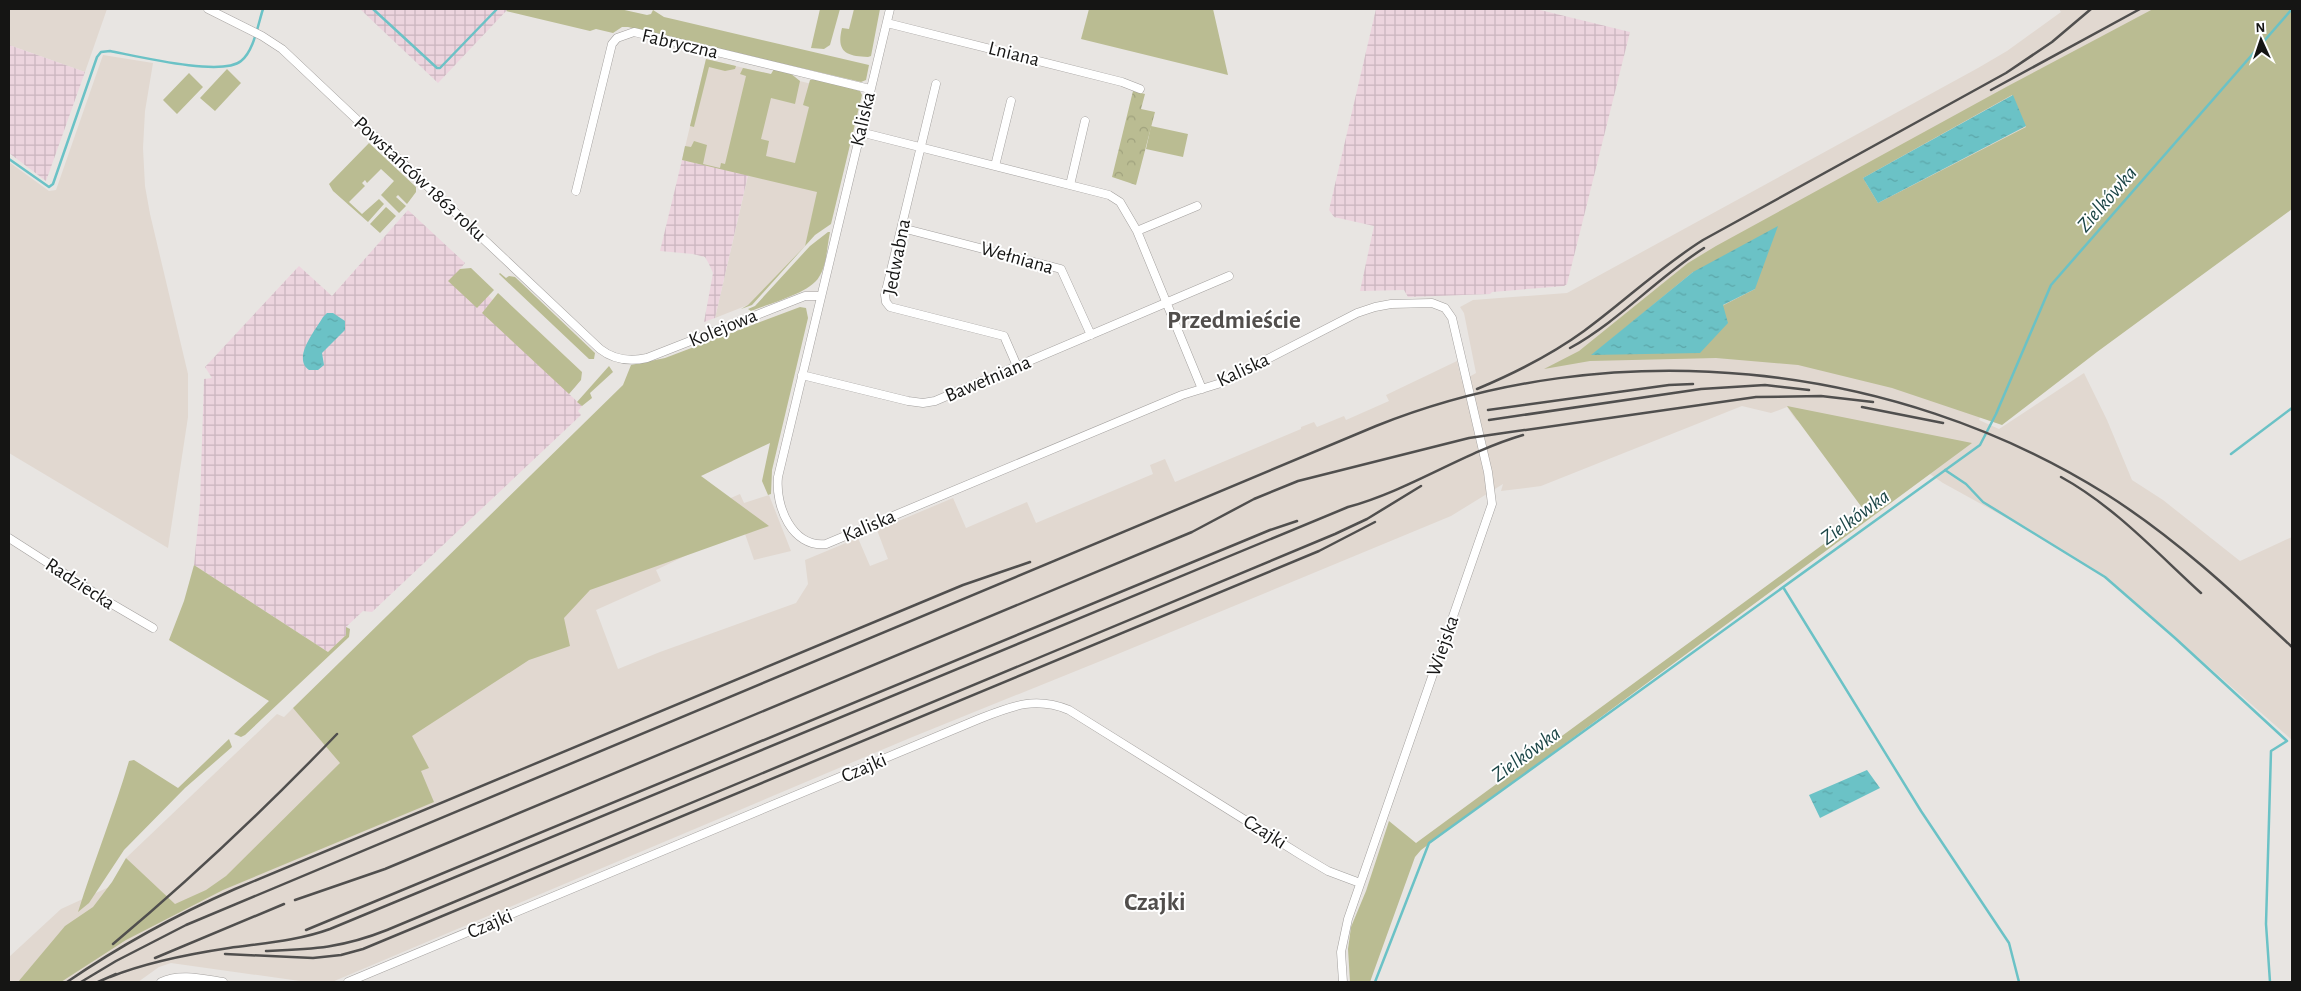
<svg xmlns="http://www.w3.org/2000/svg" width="2301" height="991" viewBox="0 0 2301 991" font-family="'Alegreya Sans',sans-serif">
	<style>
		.built { fill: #e1d8d0 }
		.industrial { fill: url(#industrial-grid) }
		.grass { fill: #babc92; fill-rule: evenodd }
		.park { fill: url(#park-crowns) }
		.water { fill: url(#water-ripples) }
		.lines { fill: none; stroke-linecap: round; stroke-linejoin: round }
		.stream { stroke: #6bc2c6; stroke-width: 2.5 }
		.minor-casing { stroke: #a3a09e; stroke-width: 9 }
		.minor { stroke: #fff; stroke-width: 8 }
		.rail { stroke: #504f4e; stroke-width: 2.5 }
		.labels { text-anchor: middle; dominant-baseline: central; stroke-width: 4; stroke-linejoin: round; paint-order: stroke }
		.street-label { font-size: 20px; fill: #151514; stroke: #fff }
		.water-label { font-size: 21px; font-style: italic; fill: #1c4647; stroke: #fff }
		.district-label { font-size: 25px; font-weight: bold; fill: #514e4c; stroke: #fff }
	</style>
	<defs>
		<pattern id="industrial-grid" width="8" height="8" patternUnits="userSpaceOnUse" patternTransform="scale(1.25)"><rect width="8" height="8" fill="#ecd4de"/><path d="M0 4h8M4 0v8" fill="none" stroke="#cab5be"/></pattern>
		<pattern id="park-crowns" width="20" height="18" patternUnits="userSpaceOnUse" patternTransform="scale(1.25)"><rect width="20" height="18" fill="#babc92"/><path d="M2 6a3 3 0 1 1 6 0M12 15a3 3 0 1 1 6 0" fill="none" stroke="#9fa17d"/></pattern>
		<pattern id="water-ripples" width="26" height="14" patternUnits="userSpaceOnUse" patternTransform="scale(1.25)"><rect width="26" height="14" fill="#6bc2c6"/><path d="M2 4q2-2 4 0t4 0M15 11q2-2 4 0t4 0" fill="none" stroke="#5ca6a9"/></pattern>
	</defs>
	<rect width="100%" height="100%" fill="#e8e5e2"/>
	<!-- built -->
	<path class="built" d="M 9,9 L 107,9 L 85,72 L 9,45 Z
		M 2059,9 L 2235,9 L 2030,293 L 1979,420 L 1999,429 L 2084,373 L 2107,420 L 2132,480 L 2163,500 L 2240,561 L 2292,537 L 2292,740 L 2111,581 L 2012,521 L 1943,483 L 1886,444 L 1796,420 L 1787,407 L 1771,413 L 1742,406 L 1541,486 L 1501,491 L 1503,484 L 1451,516 L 1113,656 L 910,738 L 332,982 L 307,982 L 171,963 L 159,967 L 138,982 L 9,982 L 9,957 L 61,909 L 109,887 L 132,864 L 126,858 L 277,714 L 284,717 L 293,708 L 299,714 L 665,420 L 733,461 L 700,476 L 726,500 L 740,494 L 744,503 L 769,495 L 791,551 L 754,560 L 743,528 L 656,570 L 661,581 L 596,610 L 618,669 L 660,652 L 796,603 L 808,584 L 805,560 L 858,538 L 870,566 L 888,559 L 877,530 L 953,498 L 966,528 L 1027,502 L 1036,523 L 1153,474 L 1150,465 L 1165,459 L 1175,482 L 1301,429 L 1301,427 L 1314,422 L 1317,427 L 1344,416 L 1346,420 L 1389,401 L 1386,395 L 1457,361 L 1462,381 L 1476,373 L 1464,313 L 1460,307 L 1473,300 L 1567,293 L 1978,68 L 2007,51 L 2061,12 Z
		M 103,55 L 153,63 L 145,111 L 143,148 L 145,186 L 150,214 L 188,374 L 188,417 L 168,548 L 9,453 L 9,162 L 49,191 L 56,190 Z
		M 706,59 L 842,91 L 805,246 L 748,305 L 715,318 L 748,176 L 682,160 Z"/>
	<!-- industrial -->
	<path class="industrial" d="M 360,9 L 508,9 L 438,83 Z
		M 1376,9 L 1536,9 L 1630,32 L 1567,284 L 1564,286 L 1492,292 L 1490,294 L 1408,297 L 1404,290 L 1360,291 L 1374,226 L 1334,217 L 1329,210 Z
		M 9,45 L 85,72 L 46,181 L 9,153 Z
		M 682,160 L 748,175 L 715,318 L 704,322 L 713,273 L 709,264 L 705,257 L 693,254 L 660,251 Z
		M 408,210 L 465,263 L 460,269 L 579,382 L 569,394 L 582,406 L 578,411 L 581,415 L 372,612 L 363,611 L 346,627 L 346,635 L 328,652 L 194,565 L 200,503 L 204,379 L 212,378 L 205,367 L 299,266 L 332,296 Z"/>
	<!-- grass -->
	<path class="grass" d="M 508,9 L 620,9 L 647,15 L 651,14 L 653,10 L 664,17 L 677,20 L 869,65 L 866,80 L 861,82 L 628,27 L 622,27 L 613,33 L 596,29 L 590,31 L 506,11 Z
		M 820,9 L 840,9 L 830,45 L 824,49 L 811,48 Z
		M 854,9 L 880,9 L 871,56 L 868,57 C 846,56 836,52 842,28 L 849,29 Z
		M 1089,9 L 1213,9 L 1228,75 L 1081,39 Z
		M 2153,9 L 2292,9 L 2292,209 L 2097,352 L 2002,425 L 1892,388 L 1798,365 L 1716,358 L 1590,361 L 1544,369 L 1579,351 L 1688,263 L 1716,246 L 2008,86 ZM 2012,95 L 2026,127 L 1878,203 L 1863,178 ZM 1693,272 L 1755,289 L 1722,306 L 1592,355 Z
		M 706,59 L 736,66 L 735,69 L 725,71 L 709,67 L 694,127 L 690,126 Z
		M 743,68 L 771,74 L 774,69 L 790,73 L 800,81 L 795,104 L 771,98 L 761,139 L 769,141 L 766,156 L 795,163 L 809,107 L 803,105 L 810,80 L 817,79 L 860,91 L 862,95 L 831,224 L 815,235 L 752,305 L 741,309 L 748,305 L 805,246 L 817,192 L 682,160 L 685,146 L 691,147 L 694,141 L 707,145 L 703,164 L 720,168 L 721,163 L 725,164 L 746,76 L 740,74 Z
		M 227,69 L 241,83 L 215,111 L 200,98 Z
		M 189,73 L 203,87 L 177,114 L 163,100 Z
		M 1151,126 L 1188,134 L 1183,157 L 1146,149 Z
		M 369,143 L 416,187 L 416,192 L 407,204 L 398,195 L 396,197 L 406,206 L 399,213 L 381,195 L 394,181 L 381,169 L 367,183 L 365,180 L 362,183 L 365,186 L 349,202 L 362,214 L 379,199 L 384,204 L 368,222 L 333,191 L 329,184 Z
		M 386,207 L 396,216 L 380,233 L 370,224 Z
		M 828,232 L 830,232 C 827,246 827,265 819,277 C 810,293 768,304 751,311 L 748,309 L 755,306 L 810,246 Z
		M 471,268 L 494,290 L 477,308 L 448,281 L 460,269 Z
		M 500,273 L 506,278 L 509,276 L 515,277 L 595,353 L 594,359 L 589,359 L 499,274 Z
		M 498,293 L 582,372 L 581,380 L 569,394 L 482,313 Z
		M 800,307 L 806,308 L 808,318 L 772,470 L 771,494 L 768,495 L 762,481 L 770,443 L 701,476 L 769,526 L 590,590 L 564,618 L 570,646 L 529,660 L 412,736 L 429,768 L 421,771 L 434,802 L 223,890 L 126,940 L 61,982 L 18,982 L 65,926 L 93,907 L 112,882 L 126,858 L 175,904 L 206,890 L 226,876 L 340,763 L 293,708 L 623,385 L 631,365 L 665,358 Z
		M 609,366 L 613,372 L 590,393 L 592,398 L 582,406 L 577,402 Z
		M 1787,406 L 1972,443 L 1421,850 L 1415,857 L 1370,982 L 1350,982 L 1348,949 L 1351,927 L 1366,891 L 1389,821 L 1416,843 L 1866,513 Z
		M 194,565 L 328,652 L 346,635 L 346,627 L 350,629 L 349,637 L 245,735 L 241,737 L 234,734 L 269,701 L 169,640 L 184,601 Z
		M 229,739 L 232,747 L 185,788 L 124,850 L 89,903 L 78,912 C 94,861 114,812 129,761 L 134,760 L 178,788 Z"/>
	<!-- park -->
	<path class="park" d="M 1133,91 L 1145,94 L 1141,109 L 1155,112 L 1136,185 L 1112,177 Z"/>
	<!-- water -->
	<path class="water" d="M 2013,95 L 2026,126 L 1878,203 L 1863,178 Z
		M 1778,226 L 1755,289 L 1723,305 L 1728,323 L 1700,353 L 1591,355 L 1693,272 Z
		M 333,313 L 345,321 L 345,330 L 322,353 L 324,365 L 318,370 L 309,370 C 292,358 315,331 323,317 L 327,313 Z
		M 1867,770 L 1880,788 L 1820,818 L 1809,795 Z"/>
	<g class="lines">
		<!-- stream -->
		<path class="stream" d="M 373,9 L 437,68 L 440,68 L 497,9
			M 9,159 L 49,187 L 53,184 L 97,57 L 101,52 L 110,51 C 136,56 222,77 241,61 C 254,51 258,24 263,9
			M 2231,454 L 2292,408
			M 1945,470 L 1966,484 L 1983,502 L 2105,577 L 2175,638 L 2287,741 L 2271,751 L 2266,924 L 2270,982
			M 1783,587 L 1921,811 L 2009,943 L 2019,982
			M 1375,982 L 1429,843 L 1980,445 L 1996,414 L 2051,285 L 2292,9"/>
		<defs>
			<path id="minor" d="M 208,9 L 262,36 L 282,49 L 600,349 C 614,360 629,362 647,358 L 805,296 L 821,296
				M 890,9 L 778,477 C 775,506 792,548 826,544 L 1182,395 L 1221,383 L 1357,313 L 1375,307 L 1391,304 L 1432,303 L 1445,308 L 1452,318 L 1488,472 L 1492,504 L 1348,919 L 1341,952 L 1343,982
				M 887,23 L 1122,82 L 1140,89
				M 936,84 L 885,295 L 886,302 L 890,307 L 1004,336 L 1017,366
				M 860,132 L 1109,195 L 1120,202 L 1137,231 L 1202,389
				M 995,166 L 1011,101
				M 1070,185 L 1085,121
				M 576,191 L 612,44 L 617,38 L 634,32 L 870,89
				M 902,228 L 1061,269 L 1091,335
				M 1137,231 L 1197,206
				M 802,375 L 908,401 L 923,403 L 935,401 L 1229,276
				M 9,538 L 112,604 L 153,628
				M 161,982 C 180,973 203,979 223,982
				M 348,982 L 979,719 C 1012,706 1035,696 1069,710 L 1301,855 L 1328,871 L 1360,883"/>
		</defs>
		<!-- minor casing -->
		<use href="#minor" class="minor-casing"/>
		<!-- minor -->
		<use href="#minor" class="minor"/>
		<!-- rail -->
		<path class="rail" d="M 1991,90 L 2140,9
			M 1570,348 C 1619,321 1657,278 1704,248
			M 1477,389 C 1515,373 1551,355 1584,331 C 1625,301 1660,267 1703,240 L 2006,73 L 2052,42 L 2091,9
			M 1862,407 L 1943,423
			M 1488,410 L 1669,385 L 1693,384
			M 1489,420 L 1701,389 L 1765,385 L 1809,390
			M 2061,477 C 2114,506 2157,553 2201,593
			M 295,900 L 385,869 L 1192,532 L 1254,499 L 1298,481 L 1469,438 L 1756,397 L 1821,396 L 1873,402
			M 306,930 L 1270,530 L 1297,521
			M 113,944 C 192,878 266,808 337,734
			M 266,951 C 314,949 342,948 387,930 L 1335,534 L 1367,519 L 1421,486
			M 225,954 L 313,958 L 341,955 L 363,949 L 1319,551 L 1375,522
			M 155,958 L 284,904
			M 110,977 C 147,962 189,954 229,948 C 264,943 297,941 330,929 L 1348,507 C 1410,490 1462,453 1523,435
			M 67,982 C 121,945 176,915 235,889 L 963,585 L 1030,562
			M 81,982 L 116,961 L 186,925 L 1376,426 C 1611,332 1892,360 2106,494 C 2174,537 2233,592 2292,647
			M 98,982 L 116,974"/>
	</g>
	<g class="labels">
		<!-- street labels -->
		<g class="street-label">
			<text transform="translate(680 44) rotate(13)">Fabryczna</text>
			<text transform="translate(1014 54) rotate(14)">Lniana</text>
			<text transform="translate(863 119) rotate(-77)">Kaliska</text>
			<text transform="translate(420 179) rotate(43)">Powstańców 1863 roku</text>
			<text transform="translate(897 257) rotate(-79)">Jedwabna</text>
			<text transform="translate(1017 258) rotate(16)">Wełniana</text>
			<text transform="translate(723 328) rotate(-22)">Kolejowa</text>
			<text transform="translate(1243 370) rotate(-25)">Kaliska</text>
			<text transform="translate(988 379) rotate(-23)">Bawełniana</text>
			<text transform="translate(869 526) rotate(-23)">Kaliska</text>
			<text transform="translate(80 584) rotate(33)">Radziecka</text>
			<text transform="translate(1443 646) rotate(-71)">Wiejska</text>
			<text transform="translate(864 768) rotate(-23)">Czajki</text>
			<text transform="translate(1265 832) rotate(32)">Czajki</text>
			<text transform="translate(490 924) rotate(-23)">Czajki</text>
		</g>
		<!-- water labels -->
		<g class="water-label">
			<text transform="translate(2107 199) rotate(-49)">Zielkówka</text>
			<text transform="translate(1855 517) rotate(-36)">Zielkówka</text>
			<text transform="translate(1526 754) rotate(-36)">Zielkówka</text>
		</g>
		<!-- district labels -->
		<g class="district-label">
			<text x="1234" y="320">Przedmieście</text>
			<text x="1155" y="902">Czajki</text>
		</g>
	</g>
	<!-- border -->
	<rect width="2301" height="991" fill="none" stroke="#151514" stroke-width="20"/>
	<!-- north arrow -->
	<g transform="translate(2261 40) rotate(357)" stroke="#ffffff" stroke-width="4" paint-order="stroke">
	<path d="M0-4L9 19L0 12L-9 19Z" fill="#151514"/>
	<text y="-8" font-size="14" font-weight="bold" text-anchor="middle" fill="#151514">N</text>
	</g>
</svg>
